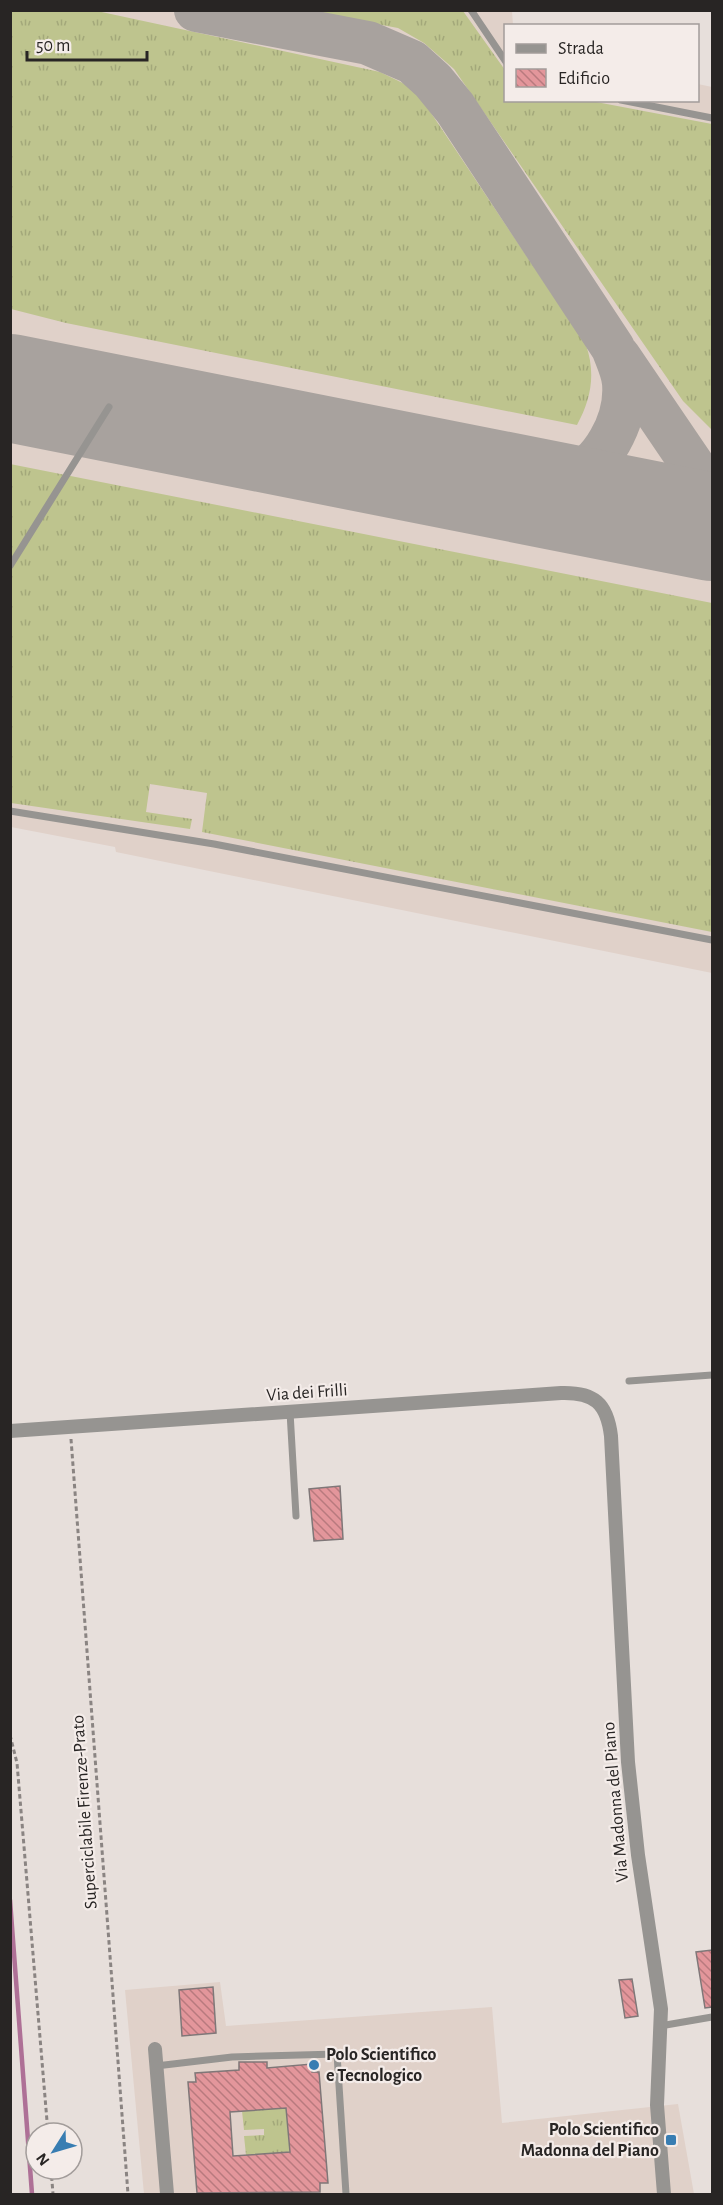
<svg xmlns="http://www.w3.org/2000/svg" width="723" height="2205" viewBox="0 0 723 2205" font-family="'Alegreya Sans',sans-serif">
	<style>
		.built { fill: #e0d1c9 }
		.grass { fill: url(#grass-tufts) }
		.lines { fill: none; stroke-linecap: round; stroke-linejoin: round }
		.stream { stroke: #ae7096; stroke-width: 4.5 }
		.taxiway { stroke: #a8a29e; stroke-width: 44 }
		.runway { stroke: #a8a29e; stroke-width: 108 }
		.building { fill: url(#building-back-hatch); stroke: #7f7778; stroke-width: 1.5; fill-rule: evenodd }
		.path { stroke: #8a8482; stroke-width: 3; stroke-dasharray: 4.5 3; stroke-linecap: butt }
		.lane { stroke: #969491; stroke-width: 7 }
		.street { stroke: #969491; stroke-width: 14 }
		.poi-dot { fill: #387db2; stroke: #f4ece9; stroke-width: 2 }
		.labels { text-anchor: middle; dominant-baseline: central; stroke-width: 4.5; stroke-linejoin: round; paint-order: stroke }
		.street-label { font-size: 18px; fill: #282524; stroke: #f4ece9 }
		.poi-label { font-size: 18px; font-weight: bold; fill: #282524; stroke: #f4ece9; text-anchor: start }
	</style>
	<defs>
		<pattern id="grass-tufts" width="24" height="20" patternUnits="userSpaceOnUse" patternTransform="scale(1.5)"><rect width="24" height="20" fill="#bec48e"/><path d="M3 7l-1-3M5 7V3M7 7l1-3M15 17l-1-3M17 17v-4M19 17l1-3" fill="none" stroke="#a3a87a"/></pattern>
		<pattern id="building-back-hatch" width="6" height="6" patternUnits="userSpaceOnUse" patternTransform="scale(1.5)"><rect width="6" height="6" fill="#e3969b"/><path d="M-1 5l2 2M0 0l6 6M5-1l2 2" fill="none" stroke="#b87a7e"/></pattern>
	</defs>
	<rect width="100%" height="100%" fill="#e7dfdb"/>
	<!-- built -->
	<path class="built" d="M 10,11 L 512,11 L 513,25 L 506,26 L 506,100 L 698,100 L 698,84 L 712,87 L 712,973 L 116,852 L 115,847 L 11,827 Z
		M 220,1982 L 226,2026 L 492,2007 L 502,2123 L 678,2104 L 694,2194 L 144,2194 L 125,1990 Z"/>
	<!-- grass -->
	<path class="grass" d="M 10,11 L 97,11 L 380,72 L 415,89 L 586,345 C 596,374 591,399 577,425 L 66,323 L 11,309 Z
		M 306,11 L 463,11 L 505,70 L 506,100 L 591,101 L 712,124 L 712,430 L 683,401 L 454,69 L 424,43 L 398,28 Z
		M 10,464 L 712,603 L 712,932 L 202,832 L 207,793 L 150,784 L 146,812 L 192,819 L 190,829 L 11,803 Z
		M 285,2089 L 291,2171 L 281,2172 L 280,2153 L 246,2155 L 244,2136 L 264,2135 L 264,2129 L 244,2130 L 242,2111 Z"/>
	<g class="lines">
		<!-- stream -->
		<path class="stream" d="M 10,1900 L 32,2194"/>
		<!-- taxiway -->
		<path class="taxiway" d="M 196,10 L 368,43 L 412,62 L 433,81 L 455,108 L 613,348 C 617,359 623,371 624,383 C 627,420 603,467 566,480 C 554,484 539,486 526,490
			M 619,357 L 712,494
			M 10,388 L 11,388"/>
		<!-- runway -->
		<path class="runway" d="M 10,388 L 712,527"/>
	</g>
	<!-- building -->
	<path class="building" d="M 340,1486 L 343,1539 L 314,1541 L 309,1489 Z
		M 712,1950 L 712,2007 L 705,2008 L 696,1952 Z
		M 632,1979 L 638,2016 L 625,2018 L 619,1980 Z
		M 213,1987 L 216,2033 L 182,2036 L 179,1990 Z
		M 239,2062 L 267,2062 L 267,2068 L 312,2064 L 312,2072 L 319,2072 L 328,2183 L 320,2183 L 320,2192 L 197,2193 L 188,2082 L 196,2082 L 195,2073 L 239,2070 ZM 286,2108 L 290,2152 L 233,2156 L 230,2112 Z"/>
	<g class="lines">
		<!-- path -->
		<path class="path" d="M 71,1439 L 128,2194
			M 10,1735 L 17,1763 L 48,2133
			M 51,2169 L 53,2194"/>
		<!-- lane -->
		<path class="lane" d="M 471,10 L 506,62
			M 621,100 L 712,118
			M 10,566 L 109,407
			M 10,811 L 214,844 L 712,940
			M 629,1381 L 712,1375
			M 290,1412 L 296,1516
			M 660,2026 L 712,2017
			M 156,2066 L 232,2057 L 337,2054 L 346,2194"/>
		<!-- street -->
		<path class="street" d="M 10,1431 L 561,1393 C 594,1392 607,1403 611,1436 L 628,1762 L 638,1855 L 661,2009 L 657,2105 L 664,2194
			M 155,2049 L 167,2194"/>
	</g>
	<!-- markers -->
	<g class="poi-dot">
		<circle cx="314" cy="2065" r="6"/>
		<rect x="665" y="2134" width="12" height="12" rx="3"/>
	</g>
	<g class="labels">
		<!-- street labels -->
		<g class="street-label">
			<text transform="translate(307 1393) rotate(-4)">Via dei Frilli</text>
			<text transform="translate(616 1802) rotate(-95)">Via Madonna del Piano</text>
			<text transform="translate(85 1812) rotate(-94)">Superciclabile Firenze-Prato</text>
		</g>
		<!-- poi labels -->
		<g class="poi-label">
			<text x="326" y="2055">Polo Scientifico<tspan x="326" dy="21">e Tecnologico</tspan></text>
			<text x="659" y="2130" text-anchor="end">Polo Scientifico<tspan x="659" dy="21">Madonna del Piano</tspan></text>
		</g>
	</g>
	<!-- border -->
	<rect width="723" height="2205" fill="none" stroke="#282524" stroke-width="24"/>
	<!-- legend -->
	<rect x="504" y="24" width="195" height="78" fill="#f4ece9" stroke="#a29c9a" stroke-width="1.5"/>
	<rect x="516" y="44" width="30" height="9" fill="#969491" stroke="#a29c9a" stroke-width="1.5"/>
	<text x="558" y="54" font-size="18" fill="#282524">Strada</text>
	<rect x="516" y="69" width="30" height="18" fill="url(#building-back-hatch)" stroke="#a29c9a" stroke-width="1.5"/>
	<text x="558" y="84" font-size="18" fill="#282524">Edificio</text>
	<!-- north arrow -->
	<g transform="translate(54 2151) rotate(233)"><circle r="28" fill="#f4ece9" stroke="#a29c9a" stroke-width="1.5"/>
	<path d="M0-4.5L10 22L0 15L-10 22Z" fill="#387db2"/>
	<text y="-9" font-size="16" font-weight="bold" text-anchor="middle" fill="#282524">N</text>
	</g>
	<!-- scale -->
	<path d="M27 51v9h120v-9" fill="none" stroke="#282524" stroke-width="3"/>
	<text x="36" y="51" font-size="18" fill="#282524" stroke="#f4ece9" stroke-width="4.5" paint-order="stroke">50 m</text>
</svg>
